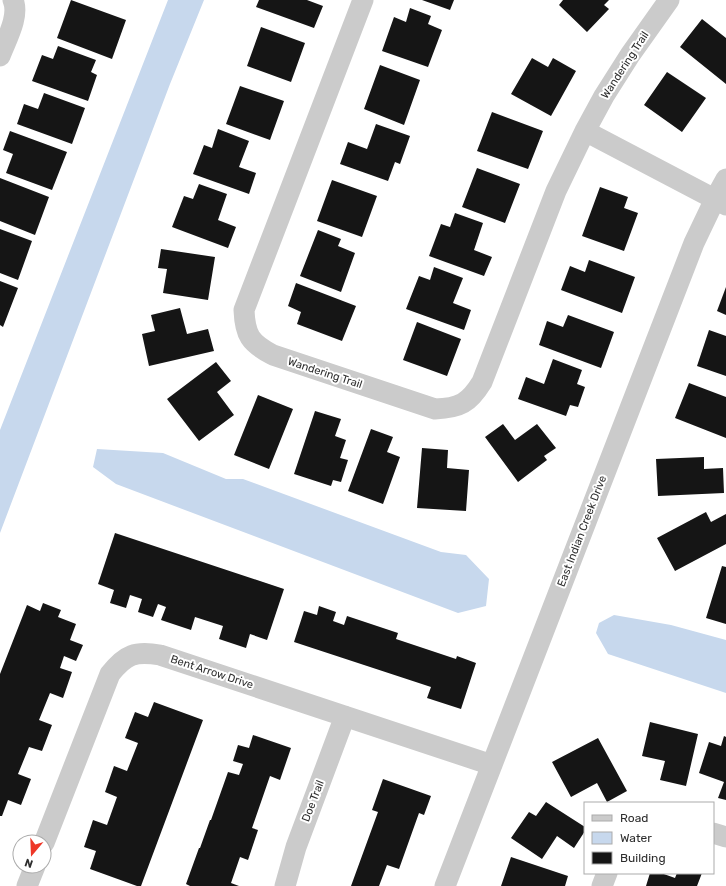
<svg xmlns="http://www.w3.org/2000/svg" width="726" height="886" viewBox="0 0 726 886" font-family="Rubik,sans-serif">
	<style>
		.water { fill: #c7d8ed }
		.building { fill: #151515 }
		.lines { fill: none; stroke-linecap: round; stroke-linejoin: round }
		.minor { stroke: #cbcbcb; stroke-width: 21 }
		.labels { text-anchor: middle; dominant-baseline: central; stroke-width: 4; stroke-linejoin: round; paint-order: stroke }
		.street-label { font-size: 11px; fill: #2e2e2e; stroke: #fff }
	</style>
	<rect width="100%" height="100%" fill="#fff"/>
	<!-- water -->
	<path class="water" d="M 168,0 L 204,0 L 170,84 L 0,533 L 0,430 Z
		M 97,449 L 163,453 L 226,479 L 243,479 L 441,552 L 466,555 L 489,579 L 486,606 L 458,613 L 116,484 L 93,467 Z
		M 614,615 L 671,625 L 726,640 L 726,693 L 608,654 L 596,633 L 599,623 Z"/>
	<!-- building -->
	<path class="building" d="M 71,0 L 126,20 L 112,59 L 57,38 Z
		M 259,0 L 307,0 L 323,6 L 314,28 L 256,7 Z
		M 422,0 L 454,0 L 450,10 Z
		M 563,0 L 609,0 L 604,5 L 609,9 L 587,32 L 559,5 Z
		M 410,8 L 431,16 L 428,24 L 442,30 L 428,67 L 382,51 L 394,17 L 406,22 Z
		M 702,19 L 726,38 L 726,84 L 680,47 Z
		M 261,27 L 305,43 L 291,82 L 247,66 Z
		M 58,46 L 96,60 L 91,72 L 97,75 L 88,101 L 32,81 L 42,55 L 53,59 Z
		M 532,58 L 548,67 L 553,58 L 576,71 L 551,116 L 511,94 Z
		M 380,65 L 420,80 L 404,125 L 364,109 Z
		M 667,72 L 706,98 L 682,132 L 644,105 Z
		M 240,86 L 284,101 L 270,140 L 226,124 Z
		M 44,93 L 85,108 L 72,144 L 17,124 L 24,104 L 38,109 Z
		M 492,112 L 543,131 L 528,169 L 477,151 Z
		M 376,124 L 410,136 L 400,164 L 395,162 L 388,181 L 340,164 L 348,142 L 367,149 Z
		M 218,129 L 249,141 L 239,167 L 256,173 L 249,194 L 193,174 L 204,145 L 212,148 Z
		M 10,131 L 67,152 L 52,190 L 6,173 L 13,154 L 3,150 Z
		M 477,168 L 520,184 L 505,223 L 462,207 Z
		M 0,178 L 49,197 L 35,235 L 0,221 Z
		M 332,180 L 377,196 L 362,237 L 317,221 Z
		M 199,184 L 227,194 L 218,220 L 236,227 L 228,248 L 172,227 L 184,196 L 193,199 Z
		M 600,187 L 628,197 L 624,208 L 638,213 L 624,251 L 582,236 Z
		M 455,213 L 483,223 L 474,250 L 492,257 L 484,276 L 429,256 L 441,224 L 450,227 Z
		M 0,229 L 32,241 L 18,280 L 0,273 Z
		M 318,230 L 341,239 L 338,246 L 355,253 L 341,292 L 300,276 Z
		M 161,249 L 215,257 L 208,300 L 163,293 L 167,269 L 158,268 Z
		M 589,260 L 635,277 L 622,313 L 561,290 L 570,266 L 585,272 Z
		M 434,267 L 463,278 L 453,303 L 471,310 L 464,330 L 406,309 L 419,276 L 430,280 Z
		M 0,281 L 18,288 L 3,327 L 0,325 Z
		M 296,283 L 356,306 L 342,341 L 297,324 L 301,312 L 288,306 Z
		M 726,287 L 726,315 L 717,311 Z
		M 180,308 L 187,334 L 208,329 L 214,351 L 149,366 L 142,334 L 155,331 L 151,315 Z
		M 568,315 L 614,332 L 601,368 L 539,345 L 547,321 L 563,327 Z
		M 417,322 L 461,339 L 447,376 L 403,360 Z
		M 709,330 L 726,336 L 726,376 L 697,366 Z
		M 553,359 L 582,370 L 577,384 L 585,387 L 578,407 L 570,405 L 566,416 L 518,399 L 526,377 L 544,384 Z
		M 216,362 L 231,381 L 217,392 L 234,415 L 199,441 L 167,399 Z
		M 689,383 L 726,397 L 726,438 L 675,418 Z
		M 258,395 L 293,409 L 269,469 L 234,455 Z
		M 315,411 L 341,419 L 335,436 L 346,440 L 340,458 L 348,460 L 341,482 L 333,480 L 331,486 L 294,474 Z
		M 503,424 L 515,440 L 537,424 L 556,448 L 544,456 L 547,460 L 518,482 L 485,437 Z
		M 371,429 L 393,437 L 387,452 L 400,457 L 383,504 L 348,491 Z
		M 422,448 L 448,450 L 447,468 L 469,470 L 466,511 L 417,508 Z
		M 704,457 L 704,469 L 723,468 L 724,493 L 658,496 L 656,459 Z
		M 706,512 L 711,522 L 726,514 L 726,544 L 675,571 L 657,538 Z
		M 115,533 L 284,589 L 267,640 L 250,634 L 246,648 L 219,639 L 223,626 L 195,617 L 191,630 L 161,620 L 166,607 L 158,604 L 153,617 L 138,612 L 142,599 L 130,595 L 126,608 L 110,603 L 114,590 L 98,584 Z
		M 722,566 L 726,567 L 726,624 L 706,618 Z
		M 43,603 L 61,610 L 58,617 L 76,624 L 70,640 L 83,645 L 76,661 L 64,656 L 60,668 L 72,672 L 63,698 L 50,693 L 39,720 L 52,725 L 42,751 L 29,747 L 18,774 L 31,779 L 21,805 L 8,800 L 2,816 L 0,816 L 0,674 L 27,605 L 40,611 Z
		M 319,606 L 336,612 L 333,621 L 344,625 L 347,616 L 398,633 L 396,639 L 456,659 L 457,656 L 476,663 L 461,709 L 427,698 L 431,687 L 294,642 L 304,611 L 317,615 Z
		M 154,702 L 203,720 L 141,886 L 137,886 L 90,869 L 96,851 L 84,847 L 93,820 L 107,825 L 117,797 L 105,792 L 114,766 L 127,771 L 138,743 L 125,738 L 135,712 L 148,717 Z
		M 650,722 L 698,734 L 686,786 L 660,780 L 665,761 L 642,756 Z
		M 253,735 L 291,748 L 280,780 L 270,776 L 252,828 L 258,830 L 248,860 L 240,857 L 231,883 L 239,886 L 190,886 L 186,884 L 199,848 L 200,848 L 210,820 L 211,820 L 228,772 L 239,775 L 243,764 L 233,761 L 238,745 L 249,748 Z
		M 724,736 L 726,737 L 726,800 L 718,798 L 724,782 L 699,773 L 709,742 L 721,746 Z
		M 598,738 L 627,791 L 607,802 L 597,783 L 571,797 L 552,762 Z
		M 383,779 L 431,796 L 424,815 L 419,813 L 399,869 L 387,865 L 379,886 L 351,886 L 378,812 L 372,810 Z
		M 546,802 L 585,827 L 585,831 L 574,848 L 557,836 L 542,859 L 511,838 L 529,812 L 536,816 Z
		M 511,857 L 568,876 L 565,886 L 501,886 Z
		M 650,873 L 661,873 L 675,878 L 677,873 L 702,873 L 697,886 L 646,886 Z"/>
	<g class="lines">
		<!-- minor -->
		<path class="minor" d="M 363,0 L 244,310 C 245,335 250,343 273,355 L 435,409 C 460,408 469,403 482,382 L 556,191 L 585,131 L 604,96 L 630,55 L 669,0
			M 0,56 C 6,40 20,16 13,0
			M 585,131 L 726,205
			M 713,833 L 726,837
			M 44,843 L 110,674 C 126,654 135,651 160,655 L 492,765
			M 27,886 L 35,866
			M 285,886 L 296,847 L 345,716
			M 445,886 L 694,243 L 715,199 L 726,179
			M 602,886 L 607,873"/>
	</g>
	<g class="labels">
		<!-- street labels -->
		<g class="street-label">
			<text transform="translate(625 65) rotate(-57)">Wandering Trail</text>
			<text transform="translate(325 373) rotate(18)">Wandering Trail</text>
			<text transform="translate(582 531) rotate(-69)">East Indian Creek Drive</text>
			<text transform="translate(212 672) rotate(18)">Bent Arrow Drive</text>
			<text transform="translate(313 801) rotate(-69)">Doe Trail</text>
		</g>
	</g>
	<!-- legend -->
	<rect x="584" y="802" width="130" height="72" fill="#ffffff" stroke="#ababab"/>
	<rect x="592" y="815" width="20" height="6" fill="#cbcbcb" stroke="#ababab"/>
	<text x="620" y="822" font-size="12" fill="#2e2e2e">Road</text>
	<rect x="592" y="832" width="20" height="12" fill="#c7d8ed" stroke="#ababab"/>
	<text x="620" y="842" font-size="12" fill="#2e2e2e">Water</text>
	<rect x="592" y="852" width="20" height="12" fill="#151515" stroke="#ababab"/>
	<text x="620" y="862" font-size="12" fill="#2e2e2e">Building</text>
	<!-- north arrow -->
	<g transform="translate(32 854) rotate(199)"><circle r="19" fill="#ffffff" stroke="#ababab"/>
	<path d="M0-3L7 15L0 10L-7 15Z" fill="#ee3728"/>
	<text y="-6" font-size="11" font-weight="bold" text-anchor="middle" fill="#2e2e2e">N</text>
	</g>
</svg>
